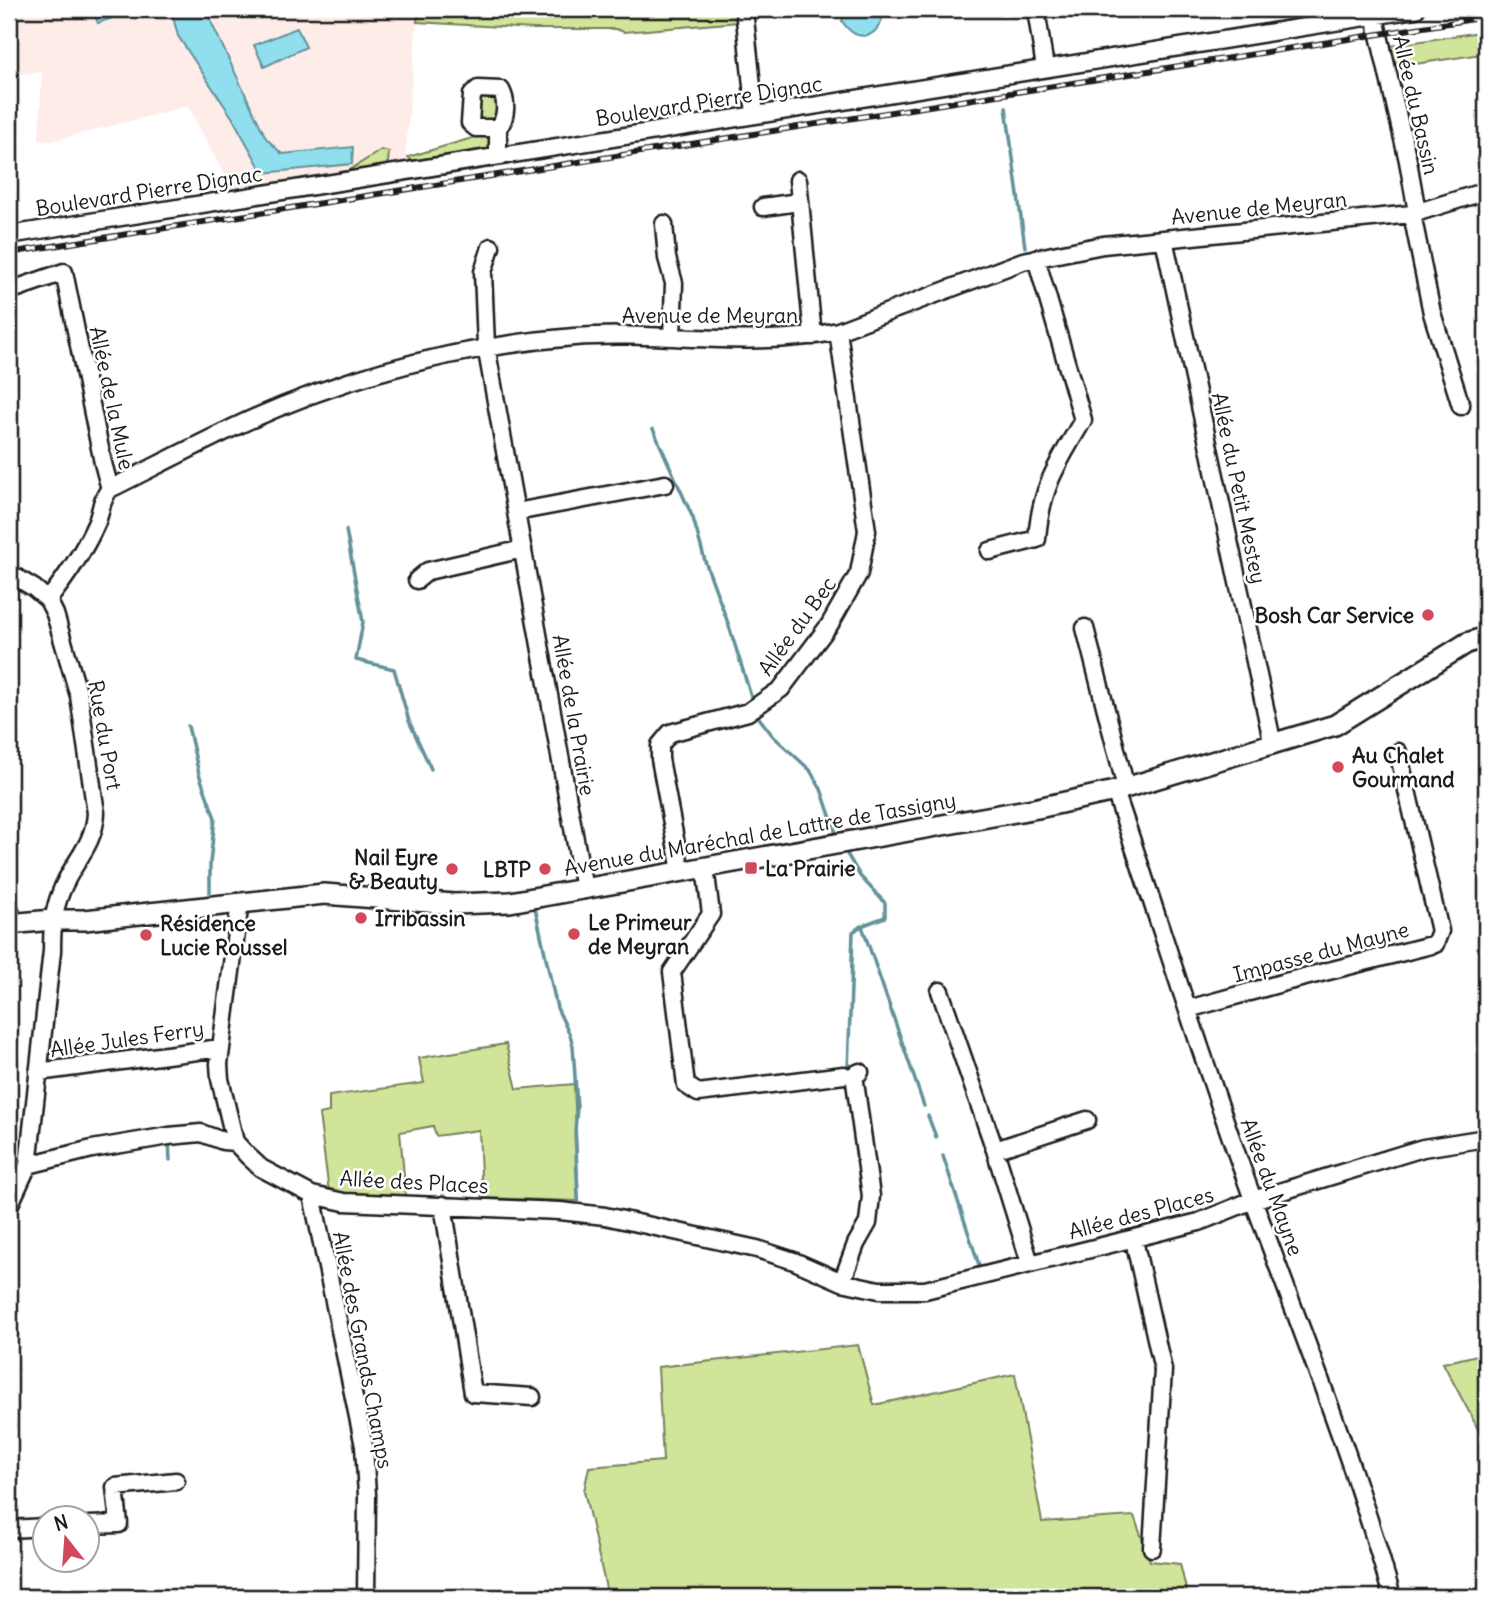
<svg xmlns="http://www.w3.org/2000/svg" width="1495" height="1606" viewBox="0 0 1495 1606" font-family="Delius,sans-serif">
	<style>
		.built { fill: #feece8 }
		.green { fill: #d1e59a; stroke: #76805b; stroke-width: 2 }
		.water { fill: #90dfee; stroke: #62919a; stroke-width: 2 }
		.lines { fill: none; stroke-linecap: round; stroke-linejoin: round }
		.stream { stroke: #62919a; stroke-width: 3.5 }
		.minor-casing { stroke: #1c1c1c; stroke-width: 21 }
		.major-casing { stroke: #1c1c1c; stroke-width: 24 }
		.minor { stroke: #fff; stroke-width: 16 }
		.major { stroke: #fff; stroke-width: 19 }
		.rail-casing { stroke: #1c1c1c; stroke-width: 6 }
		.rail { stroke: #fff; stroke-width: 3.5; stroke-dasharray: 10; stroke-linecap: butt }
		.poi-dot { fill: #d1495b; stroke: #fff; stroke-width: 2.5 }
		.labels { text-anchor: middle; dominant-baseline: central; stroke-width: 5; stroke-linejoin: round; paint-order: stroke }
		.street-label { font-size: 21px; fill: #1c1c1c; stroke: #fff }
		.poi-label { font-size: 21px; font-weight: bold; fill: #1c1c1c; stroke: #fff; text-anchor: start }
	</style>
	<rect width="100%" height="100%" fill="#fff"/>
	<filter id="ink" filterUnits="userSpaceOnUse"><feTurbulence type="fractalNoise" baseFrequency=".0143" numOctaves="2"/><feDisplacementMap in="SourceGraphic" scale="14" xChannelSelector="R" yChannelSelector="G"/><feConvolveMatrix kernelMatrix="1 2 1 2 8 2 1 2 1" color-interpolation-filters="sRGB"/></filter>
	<g filter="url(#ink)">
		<!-- built -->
		<path class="built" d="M 9,9 L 171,9 L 178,36 L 232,117 L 264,172 L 352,147 L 282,154 L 267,138 L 212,24 L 208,9 L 417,9 L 418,11 L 404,170 L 237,199 L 188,106 L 52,141 L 39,140 L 42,72 L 9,75 Z"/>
		<!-- green -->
		<path class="green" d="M 419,9 L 737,9 L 738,22 L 624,32 L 616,29 L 534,29 L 417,22 Z
			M 1486,31 L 1486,73 L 1481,54 L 1395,67 L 1390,46 Z
			M 482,96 L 496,96 L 499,100 L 495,122 L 476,124 L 478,99 Z
			M 479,136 L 490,136 L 492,150 L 414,163 L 408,157 Z
			M 381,150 L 389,152 L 388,162 L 380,171 L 253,189 L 348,171 Z
			M 506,1044 L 517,1089 L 574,1084 L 579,1201 L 482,1198 L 479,1130 L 436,1136 L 433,1126 L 400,1132 L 406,1197 L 343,1195 L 329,1192 L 319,1114 L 329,1112 L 329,1096 L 424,1083 L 419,1058 Z
			M 858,1345 L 874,1405 L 1015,1374 L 1042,1522 L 1134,1516 L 1150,1561 L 1180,1564 L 1188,1597 L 608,1597 L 584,1491 L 589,1467 L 663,1461 L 658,1367 Z
			M 1486,1353 L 1486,1444 L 1443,1363 Z"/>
		<!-- water -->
		<path class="water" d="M 64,9 L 115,9 L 118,16 L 98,23 L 93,11 L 65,15 Z
			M 171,9 L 208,9 L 212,24 L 266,138 L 282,154 L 353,147 L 352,164 L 263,173 L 232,117 L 178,36 Z
			M 854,9 L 878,9 L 883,15 C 877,40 856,43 842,21 L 844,16 Z
			M 297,28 L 306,47 L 264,67 L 254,45 Z"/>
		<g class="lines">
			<!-- stream -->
			<path class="stream" d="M 1006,107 L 1025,247
				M 653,429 L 693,518 L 705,561 L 728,623 L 751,696
				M 346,530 L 363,622 L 356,660 L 394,669 L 409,721 L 431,769
				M 756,714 L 773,736 L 810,770 L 821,789 L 836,833
				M 188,726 L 199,774 L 215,818 L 210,863 L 210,893
				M 847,854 L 860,876 L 885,903 L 885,917 L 861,926 L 853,932 L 848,1070
				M 535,908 L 557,1008 L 570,1035 L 573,1046 L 577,1108 L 575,1130 L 578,1199
				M 862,926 L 924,1106
				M 928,1116 L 936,1137
				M 169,1141 L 170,1160
				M 943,1156 L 979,1265"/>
			<defs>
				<path id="minor" d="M 744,9 L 755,115
					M 1036,9 L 1045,68
					M 1370,9 L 1376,22 L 1408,161 L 1417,212
					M 498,156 L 498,128 C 507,118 507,101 501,90 L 478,89 L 472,95 L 470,123 L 476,128 L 498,128
					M 798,180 L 813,336
					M 763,207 L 799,202
					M 1412,214 L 1432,313 L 1461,406
					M 664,224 L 667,258 L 674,283 L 672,337
					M 9,235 L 1416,9
					M 1164,239 L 1273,745
					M 491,247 L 483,272 L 486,346 L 584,889
					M 9,291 L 64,272 L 103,463 L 110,489 C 100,500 102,511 96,524 C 83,553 68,575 48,600
					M 110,489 C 154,467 198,444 243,423 C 348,375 459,346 574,337 C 662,330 751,350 838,331 L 1023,261 L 1103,245 L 1412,214 L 1486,191
					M 516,512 L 665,484
					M 990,551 L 1037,539 C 1041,486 1057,465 1083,420 L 1036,258
					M 9,573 L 34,588 L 48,600 L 55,614 L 79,696 L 96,813 C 94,847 72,862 61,892 C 53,911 52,930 52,951 L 28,1165 L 9,1206
					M 417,580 L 428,571 L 523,549
					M 1085,628 L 1126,788
					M 1115,791 C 1162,928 1204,1067 1254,1202 C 1302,1333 1355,1463 1392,1597
					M 705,867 L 711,914 L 672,972 L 686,1085 L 698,1093 L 844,1075
					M 681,871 L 660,759 L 660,745 L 670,733 L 748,712 L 781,689 L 830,624 L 859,573 L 867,531 L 838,331
					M 240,902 L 219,1064 L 220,1079 L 235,1142 L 248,1156 L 261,1168 L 312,1195 L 344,1202 L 560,1211 L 605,1216 L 757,1249 L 794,1261 L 842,1282 L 879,1290 L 925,1290 L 1199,1222 L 1253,1200 L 1423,1148 L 1486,1138
					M 9,908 L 14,924
					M 940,991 L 995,1150 L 1030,1263
					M 1188,1009 L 1289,981 L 1435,944 L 1440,931 L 1398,752
					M 38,1072 L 220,1048
					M 995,1150 L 1087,1120
					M 28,1165 L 92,1149 L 169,1136 L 201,1133 L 223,1141 L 235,1142
					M 312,1195 L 364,1446 L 367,1495 L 366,1597
					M 443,1205 L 473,1393 L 532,1397
					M 1134,1240 L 1163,1370 L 1152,1548
					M 842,1282 L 856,1244 L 868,1223 L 871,1196 L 854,1075 L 860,1072
					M 88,1525 L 119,1524 L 115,1487 L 176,1481
					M 9,1529 L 46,1527"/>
				<path id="major" d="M 9,924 L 52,920 L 85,920 L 324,894 L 454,904 L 510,902 L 1038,808 L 1115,791 L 1335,725 L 1467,643 L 1486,637"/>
			</defs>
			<!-- minor casing -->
			<use href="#minor" class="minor-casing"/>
			<!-- major casing -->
			<use href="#major" class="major-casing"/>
			<!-- minor -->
			<use href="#minor" class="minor"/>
			<!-- major -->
			<use href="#major" class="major"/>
			<defs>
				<path id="rail" d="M 9,253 L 1486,17"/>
			</defs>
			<!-- rail casing -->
			<use href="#rail" class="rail-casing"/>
			<!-- rail -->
			<use href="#rail" class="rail"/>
		</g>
	</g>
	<!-- markers -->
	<g class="poi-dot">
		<circle cx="1428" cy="615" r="7"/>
		<circle cx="1338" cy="767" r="7"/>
		<rect x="744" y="861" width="14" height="14" rx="3.5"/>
		<circle cx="452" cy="869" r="7"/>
		<circle cx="545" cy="869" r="7"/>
		<circle cx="361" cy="918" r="7"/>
		<circle cx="574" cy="934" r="7"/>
		<circle cx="146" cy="935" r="7"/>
	</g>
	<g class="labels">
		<!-- street labels -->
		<g class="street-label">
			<text transform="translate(709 101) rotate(-9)">Boulevard Pierre Dignac</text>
			<text transform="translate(1416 105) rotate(77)">Allée du Bassin</text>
			<text transform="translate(149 191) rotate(-9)">Boulevard Pierre Dignac</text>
			<text transform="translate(1259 208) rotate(-6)">Avenue de Meyran</text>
			<text x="710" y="315">Avenue de Meyran</text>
			<text transform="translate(112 398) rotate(78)">Allée de la Mule</text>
			<text transform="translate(1239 488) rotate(78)">Allée du Petit Mestey</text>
			<text transform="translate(797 626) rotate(-54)">Allée du Bec</text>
			<text transform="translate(574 715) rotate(80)">Allée de la Prairie</text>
			<text transform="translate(105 735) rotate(80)">Rue du Port</text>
			<text transform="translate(760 834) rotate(-10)">Avenue du Maréchal de Lattre de Tassigny</text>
			<text transform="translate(1321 952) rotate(-15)">Impasse du Mayne</text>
			<text transform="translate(127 1039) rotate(-8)">Allée Jules Ferry</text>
			<text transform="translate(414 1182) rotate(3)">Allée des Places</text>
			<text transform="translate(1272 1187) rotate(70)">Allée du Mayne</text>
			<text transform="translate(1141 1213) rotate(-15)">Allée des Places</text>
			<text transform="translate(363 1350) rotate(79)">Allée des Grands Champs</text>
		</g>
		<!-- poi labels -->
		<g class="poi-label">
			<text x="1414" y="615" text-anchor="end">Bosh Car Service</text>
			<text x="1352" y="755">Au Chalet<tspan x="1352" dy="24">Gourmand</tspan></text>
			<text x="438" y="857" text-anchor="end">Nail Eyre<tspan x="438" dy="24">&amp; Beauty</tspan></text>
			<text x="765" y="868">La Prairie</text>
			<text x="531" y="869" text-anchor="end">LBTP</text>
			<text x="375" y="918">Irribassin</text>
			<text x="588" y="922">Le Primeur<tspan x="588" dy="24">de Meyran</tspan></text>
			<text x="160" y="923">Résidence<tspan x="160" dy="24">Lucie Roussel</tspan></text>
		</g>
	</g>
	<!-- margin -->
	<rect width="1495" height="1606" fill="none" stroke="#fff" stroke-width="35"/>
	<rect x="18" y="18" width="1460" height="1571" fill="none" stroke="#1c1c1c" stroke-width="2.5" filter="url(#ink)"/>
	<!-- north arrow -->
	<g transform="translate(66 1539) rotate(343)"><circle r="33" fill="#ffffff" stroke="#a4a4a4" stroke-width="2"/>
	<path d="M0-5L12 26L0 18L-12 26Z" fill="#d1495b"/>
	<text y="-10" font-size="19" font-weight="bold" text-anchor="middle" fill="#1c1c1c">N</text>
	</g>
</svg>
